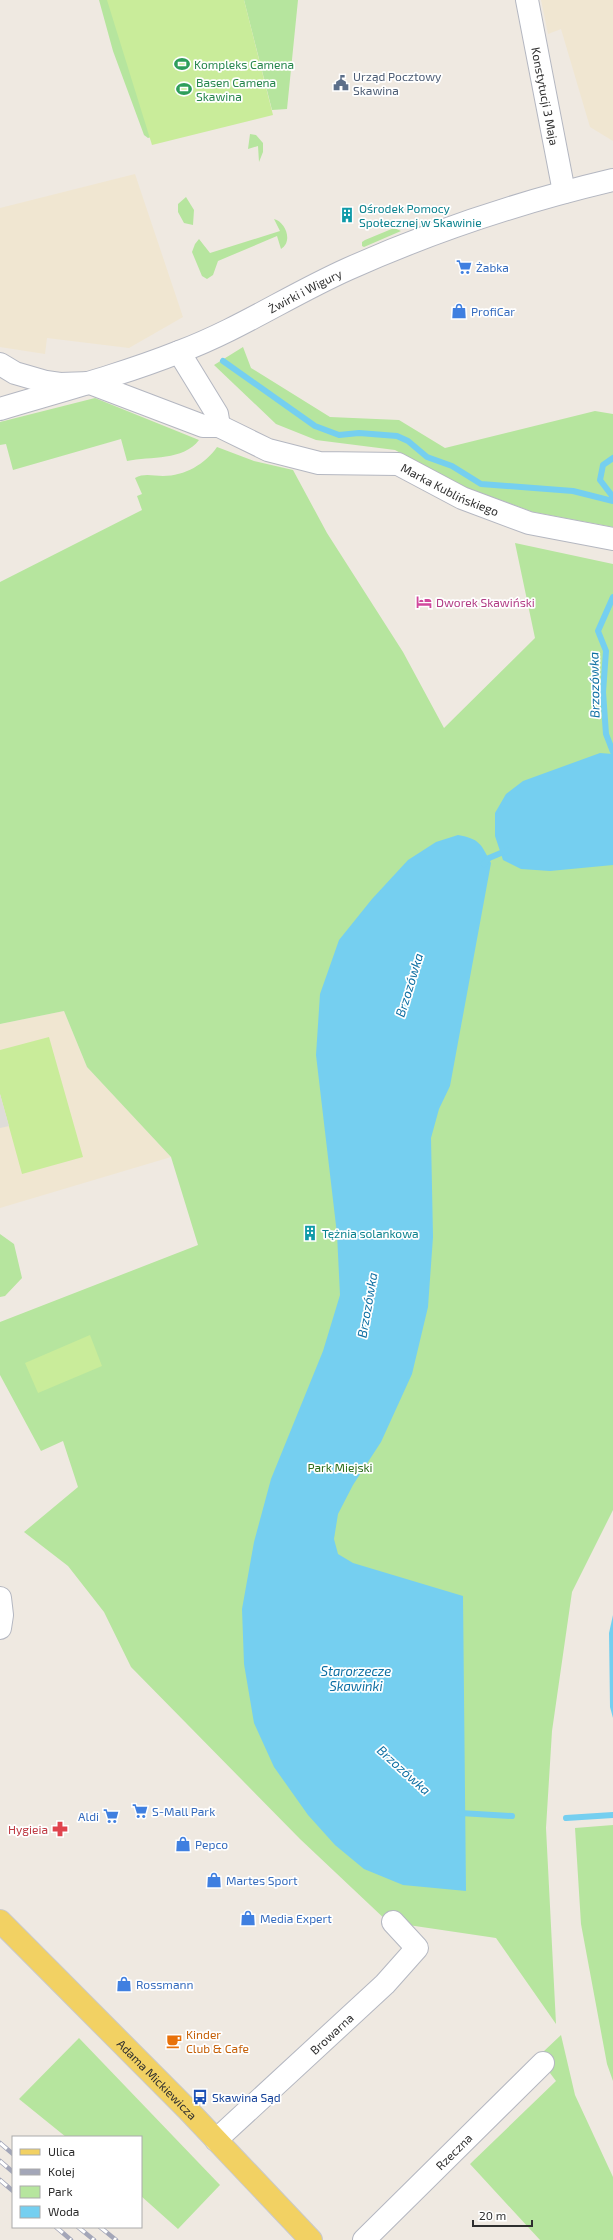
<svg xmlns="http://www.w3.org/2000/svg" width="613" height="2240" viewBox="0 0 613 2240" font-family="'Exo 2',sans-serif">
	<style>
		.education { fill: #f0e6d1 }
		.green { fill: #b6e59e }
		.pitch { fill: #c9ec9a }
		.plaza { fill: #dfdcd8 }
		.water { fill: #75cff0 }
		.lines { fill: none; stroke-linecap: round; stroke-linejoin: round }
		.stream { stroke: #75cff0; stroke-width: 6 }
		.minor-casing { stroke: #b4b7c1; stroke-width: 24 }
		.major-casing { stroke: #c9c9c9; stroke-width: 24 }
		.minor { stroke: #fff; stroke-width: 22 }
		.major { stroke: #f2d163; stroke-width: 22 }
		.rail-casing { stroke: #a3a6b8; stroke-width: 4.5 }
		.rail { stroke: #fff; stroke-width: 3; stroke-dasharray: 9; stroke-linecap: butt }
		.labels { text-anchor: middle; dominant-baseline: central; stroke-width: 3.5; stroke-linejoin: round; paint-order: stroke }
		.leisure-label { font-size: 12px; fill: #27864d; stroke: #fff; text-anchor: start }
		.service-label { font-size: 12px; fill: #4e5e75; stroke: #fff; text-anchor: start }
		.street-label { font-size: 12px; fill: #2e2e2e; stroke: #fff }
		.culture-label { font-size: 12px; fill: #0d838f; stroke: #fff; text-anchor: start }
		.shop-label { font-size: 12px; fill: #366cbe; stroke: #fff; text-anchor: start }
		.hotel-label { font-size: 12px; fill: #b23c85; stroke: #fff; text-anchor: start }
		.park-label { font-size: 12px; fill: #2c6e1b; stroke: #fff }
		.health-label { font-size: 12px; fill: #be3a42; stroke: #fff; text-anchor: end }
		.food-label { font-size: 12px; fill: #c56008; stroke: #fff; text-anchor: start }
		.transit-label { font-size: 12px; fill: #164399; stroke: #fff; text-anchor: start }
		.water-label { font-size: 13px; font-style: italic; fill: #0d6fa3; stroke: #fff }
	</style>
	<rect width="100%" height="100%" fill="#efe9e1"/>
	<!-- education -->
	<path class="education" d="M 541,0 L 613,0 L 613,141 L 590,127 L 561,29 L 548,34 Z
		M 135,174 L 183,317 L 129,348 L 47,338 L 45,354 L 0,347 L 0,208 Z
		M 64,1011 L 87,1067 L 171,1157 L 0,1208 L 0,1024 Z"/>
	<!-- green -->
	<path class="green" d="M 99,0 L 116,0 L 169,131 L 148,138 L 144,135 L 113,51 Z
		M 244,0 L 298,0 L 287,109 L 272,110 Z
		M 250,134 L 256,135 L 263,143 L 263,152 L 259,162 L 258,146 L 248,149 Z
		M 186,197 L 194,210 L 193,225 L 184,223 L 178,212 L 178,204 Z
		M 274,219 C 286,222 293,242 281,249 L 277,236 L 218,261 L 213,275 L 207,279 L 202,276 L 192,252 L 195,244 L 199,239 L 210,253 L 280,231 Z
		M 394,228 L 401,231 L 364,247 L 362,246 L 362,242 L 365,240 Z
		M 243,347 L 251,368 L 330,417 L 399,420 L 445,448 L 595,411 L 613,414 L 613,527 L 533,512 L 462,486 L 395,450 L 316,440 L 276,424 L 214,365 Z
		M 95,398 L 199,440 C 183,461 151,456 127,461 L 121,439 L 13,470 L 6,444 L 0,445 L 0,422 Z
		M 217,447 L 254,461 L 293,470 L 327,533 L 403,652 L 444,728 L 535,638 L 515,543 L 613,564 L 613,1510 L 572,1592 L 552,1731 L 546,1828 L 556,2024 L 496,1938 L 388,1922 L 300,1839 L 131,1667 L 104,1612 L 68,1566 L 24,1532 L 78,1487 L 63,1441 L 41,1451 L 0,1375 L 0,1322 L 198,1245 L 171,1157 L 87,1067 L 64,1011 L 0,1024 L 0,582 L 142,510 L 137,496 L 142,494 L 135,478 C 144,473 153,476 163,476 C 185,476 205,464 217,447 Z
		M 0,1234 L 14,1244 L 22,1278 L 5,1296 L 0,1297 Z
		M 613,1825 L 613,2081 L 607,2064 L 581,1924 L 575,1828 Z
		M 561,2035 L 575,2095 L 613,2177 L 613,2240 L 540,2240 L 470,2164 L 556,2081 L 547,2069 L 543,2052 Z
		M 79,2038 L 220,2185 L 178,2229 L 141,2196 L 141,2137 L 66,2137 L 19,2099 Z"/>
	<!-- pitch -->
	<path class="pitch" d="M 107,0 L 244,0 L 273,115 L 152,145 Z
		M 49,1037 L 83,1157 L 22,1174 L 0,1094 L 0,1050 Z
		M 90,1335 L 102,1366 L 38,1393 L 25,1363 Z"/>
	<!-- plaza -->
	<path class="plaza" d="M 0,1094 L 9,1126 L 0,1128 Z"/>
	<!-- water -->
	<path class="water" d="M 600,753 L 613,754 L 613,865 L 550,871 L 521,869 L 503,860 L 495,836 L 495,813 L 506,794 L 523,781 Z
		M 458,835 C 480,839 481,844 491,863 L 450,1086 L 439,1109 L 431,1138 L 433,1237 L 428,1307 L 412,1374 L 381,1442 L 353,1485 L 338,1514 L 334,1539 L 338,1554 L 353,1563 L 463,1596 L 466,1891 L 403,1885 L 364,1869 L 335,1845 L 308,1815 L 274,1767 L 254,1723 L 244,1664 L 242,1609 L 254,1542 L 271,1479 L 323,1351 L 340,1295 L 337,1234 L 316,1055 L 320,994 L 339,940 L 372,899 L 408,860 L 436,842 Z
		M 613,1615 L 613,1718 L 610,1707 L 609,1633 Z"/>
	<g class="lines">
		<!-- stream -->
		<path class="stream" d="M 223,361 L 315,426 L 339,435 L 359,433 L 397,436 L 408,441 L 427,457 L 452,466 L 481,484 L 573,491 L 613,501
			M 613,458 L 603,465 L 600,480 L 613,497
			M 613,597 L 598,631 L 606,651 L 603,692 L 606,734 L 613,752
			M 484,864 L 489,858 L 508,850
			M 460,1813 L 512,1816
			M 566,1818 L 613,1815"/>
		<defs>
			<g id="minor">
				<path id="s1" d="M 527,0 L 564,192"/>
				<path d="M 179,352 L 217,414 L 219,426"/>
				<path id="s2" d="M 0,364 L 15,373 L 46,382 L 60,384 L 90,383 L 203,426 L 219,426 L 268,450 L 319,463 L 398,464 L 462,498 L 529,523 L 613,539"/>
				<path id="s3" d="M 0,409 C 60,391 121,375 179,352 C 238,330 290,295 348,269 C 435,230 520,202 613,180"/>
				<path d="M 0,1598 L 2,1615 L 0,1628"/>
				<path id="s4" d="M 216,2140 L 385,1984 L 417,1948 L 393,1922"/>
				<path id="s5" d="M 364,2240 L 543,2063"/>
			</g>
			<g id="major">
				<path id="s6" d="M 0,1921 L 187,2109 L 311,2240"/>
			</g>
		</defs>
		<!-- minor casing -->
		<use href="#minor" class="minor-casing"/>
		<!-- major casing -->
		<use href="#major" class="major-casing"/>
		<!-- minor -->
		<use href="#minor" class="minor"/>
		<!-- major -->
		<use href="#major" class="major"/>
		<defs>
			<path id="rail" d="M 0,2143 L 13,2154
				M 0,2161 L 13,2172
				M 0,2180 L 13,2191
				M 56,2227 L 71,2240
				M 78,2227 L 94,2240
				M 100,2227 L 116,2240"/>
		</defs>
		<!-- rail casing -->
		<use href="#rail" class="rail-casing"/>
		<!-- rail -->
		<use href="#rail" class="rail"/>
	</g>
	<!-- icons -->
	<defs>
		<symbol id="stadium-bare" viewBox="-9 -9 18 18"><path d="M0-5a6.5 5 0 1 0 0 10a6.5 5 0 1 0 0-10ZM-3.5-1.8h7v3.6h-7Z" fill="#2e9e5b" stroke="#fff" stroke-width="2.5" paint-order="stroke"/></symbol>
		<symbol id="civic-bare" viewBox="-9 -9 18 18"><path d="M-.6-6.5H3V-4.5H.6V-3L4-1V1h2V6H-6V1h2V-1L-.6-3ZM-1.2 2.5V6h2.4V2.5Z" fill="#5c6f8a" stroke="#fff" stroke-width="2.5" paint-order="stroke"/></symbol>
		<symbol id="building-bare" viewBox="-9 -9 18 18"><path d="M-4-6H4V6H1V3H-1V6H-4ZM-2.5-4.3h1.7v1.8h-1.7ZM.8-4.3h1.7v1.8H.8ZM-2.5-1h1.7V.8h-1.7ZM.8-1h1.7V.8H.8Z" fill="#0f9aa8" stroke="#fff" stroke-width="2.5" paint-order="stroke"/></symbol>
		<symbol id="supermarket-bare" viewBox="-9 -9 18 18"><path d="M-6-5.5h2.5l.6 2H6L4.5 2H-2.5L-4.4-4H-6ZM-1.5 3.2a1.3 1.3 0 1 0 .1 0ZM3 3.2a1.3 1.3 0 1 0 .1 0Z" fill="#3f7fe0" stroke="#fff" stroke-width="2.5" paint-order="stroke"/></symbol>
		<symbol id="shop-bare" viewBox="-9 -9 18 18"><path d="M-5-2.5h2.3a2.7 3.5 0 0 1 5.4 0H5L5.5 6h-11ZM-1.5-2.5h3a1.5 2.3 0 0 0-3 0Z" fill="#3f7fe0" stroke="#fff" stroke-width="2.5" paint-order="stroke"/></symbol>
		<symbol id="hotel-bare" viewBox="-9 -9 18 18"><path d="M-6-4.5h1.5V1H6V5H4.5V3h-9V5H-6ZM-4 0a1.8 1.8 0 1 1 3.6 0ZM.5 0V-2.5h3Q6-2.5 6 0Z" fill="#d1479c" stroke="#fff" stroke-width="2.5" paint-order="stroke"/></symbol>
		<symbol id="pharmacy-bare" viewBox="-9 -9 18 18"><path d="M-2-6h4v4h4v4h-4v4h-4v-4h-4v-4h4Z" fill="#e0444e" stroke="#fff" stroke-width="2.5" paint-order="stroke"/></symbol>
		<symbol id="cafe-bare" viewBox="-9 -9 18 18"><path d="M-5.5-4.5H6V0H3Q3 3.5 0 3.5H-2.5Q-5.5 3.5-5.5 0ZM3-3.2v2h1.7v-2ZM-6 4.5H4V6H-6Z" fill="#e8710a" stroke="#fff" stroke-width="2.5" paint-order="stroke"/></symbol>
		<symbol id="bus-bare" viewBox="-9 -9 18 18"><path d="M-5-6H5V4H4V6H2V4H-2V6H-4V4H-5ZM-3.5-4V0h7V-4ZM-3.5 1.2v1.5H-2V1.2ZM2 1.2v1.5H3.5V1.2Z" fill="#1a4fb4" stroke="#fff" stroke-width="2.5" paint-order="stroke"/></symbol>
	</defs>
	<g fill-rule="evenodd">
		<use href="#stadium-bare" x="171" y="53" width="22" height="22"/>
		<use href="#civic-bare" x="330" y="72" width="22" height="22"/>
		<use href="#stadium-bare" x="173" y="78" width="22" height="22"/>
		<use href="#building-bare" x="336" y="204" width="22" height="22"/>
		<use href="#supermarket-bare" x="453" y="256" width="22" height="22"/>
		<use href="#shop-bare" x="448" y="300" width="22" height="22"/>
		<use href="#hotel-bare" x="413" y="591" width="22" height="22"/>
		<use href="#building-bare" x="299" y="1222" width="22" height="22"/>
		<use href="#supermarket-bare" x="129" y="1800" width="22" height="22"/>
		<use href="#supermarket-bare" x="100" y="1805" width="22" height="22"/>
		<use href="#pharmacy-bare" x="49" y="1818" width="22" height="22"/>
		<use href="#shop-bare" x="172" y="1833" width="22" height="22"/>
		<use href="#shop-bare" x="203" y="1869" width="22" height="22"/>
		<use href="#shop-bare" x="237" y="1907" width="22" height="22"/>
		<use href="#shop-bare" x="113" y="1973" width="22" height="22"/>
		<use href="#cafe-bare" x="163" y="2030" width="22" height="22"/>
		<use href="#bus-bare" x="189" y="2086" width="22" height="22"/>
	</g>
	<g class="labels">
		<!-- leisure labels -->
		<g class="leisure-label">
			<text x="194" y="64">Kompleks Camena</text>
			<text x="196" y="82">Basen Camena<tspan x="196" dy="14">Skawina</tspan></text>
		</g>
		<!-- service labels -->
		<g class="service-label">
			<text x="353" y="76">Urząd Pocztowy<tspan x="353" dy="14">Skawina</tspan></text>
		</g>
		<!-- street labels -->
		<g class="street-label">
			<text stroke="none"><textPath href="#s1" startOffset="98">Konstytucji 3 Maja</textPath></text>
			<text stroke="none"><textPath href="#s3" startOffset="328">Żwirki i Wigury</textPath></text>
			<text stroke="none"><textPath href="#s2" startOffset="475">Marka Kublińskiego</textPath></text>
			<text stroke="none"><textPath href="#s4" startOffset="157">Browarna</textPath></text>
			<text stroke="none"><textPath href="#s6" startOffset="223">Adama Mickiewicza</textPath></text>
			<text stroke="none"><textPath href="#s5" startOffset="126">Rzeczna</textPath></text>
		</g>
		<!-- culture labels -->
		<g class="culture-label">
			<text x="359" y="208">Ośrodek Pomocy<tspan x="359" dy="14">Społecznej w Skawinie</tspan></text>
			<text x="322" y="1233">Tężnia solankowa</text>
		</g>
		<!-- shop labels -->
		<g class="shop-label">
			<text x="476" y="267">Żabka</text>
			<text x="471" y="311">ProfiCar</text>
			<text x="152" y="1811">S-Mall Park</text>
			<text x="99" y="1816" text-anchor="end">Aldi</text>
			<text x="195" y="1844">Pepco</text>
			<text x="226" y="1880">Martes Sport</text>
			<text x="260" y="1918">Media Expert</text>
			<text x="136" y="1984">Rossmann</text>
		</g>
		<!-- hotel labels -->
		<g class="hotel-label">
			<text x="436" y="602">Dworek Skawiński</text>
		</g>
		<!-- park labels -->
		<g class="park-label">
			<text x="340" y="1467">Park Miejski</text>
		</g>
		<!-- health labels -->
		<g class="health-label">
			<text x="48" y="1829">Hygieia</text>
		</g>
		<!-- food labels -->
		<g class="food-label">
			<text x="186" y="2034">Kinder<tspan x="186" dy="14">Club &amp; Cafe</tspan></text>
		</g>
		<!-- transit labels -->
		<g class="transit-label">
			<text x="212" y="2097">Skawina Sąd</text>
		</g>
		<!-- water labels -->
		<g class="water-label">
			<text transform="translate(594 685) rotate(-91)">Brzozówka</text>
			<text transform="translate(409 985) rotate(-73)">Brzozówka</text>
			<text transform="translate(367 1305) rotate(-80)">Brzozówka</text>
			<text x="356" y="1671">Starorzecze<tspan x="356" dy="15">Skawinki</tspan></text>
			<text transform="translate(404 1770) rotate(42)">Brzozówka</text>
		</g>
	</g>
	<!-- legend -->
	<rect x="12" y="2136" width="130" height="92" fill="#ffffff" stroke="#ababab"/>
	<rect x="20" y="2149" width="20" height="6" fill="#f2d163" stroke="#ababab"/>
	<text x="48" y="2156" font-size="12" fill="#2e2e2e">Ulica</text>
	<rect x="20" y="2169" width="20" height="6" fill="#a3a6b8" stroke="#ababab"/>
	<text x="48" y="2176" font-size="12" fill="#2e2e2e">Kolej</text>
	<rect x="20" y="2186" width="20" height="12" fill="#b6e59e" stroke="#ababab"/>
	<text x="48" y="2196" font-size="12" fill="#2e2e2e">Park</text>
	<rect x="20" y="2206" width="20" height="12" fill="#75cff0" stroke="#ababab"/>
	<text x="48" y="2216" font-size="12" fill="#2e2e2e">Woda</text>
	<!-- scale -->
	<path d="M473 2220v6h59v-6" fill="none" stroke="#2e2e2e" stroke-width="2"/>
	<text x="479" y="2220" font-size="12" fill="#2e2e2e" stroke="#ffffff" stroke-width="3" paint-order="stroke">20 m</text>
</svg>
